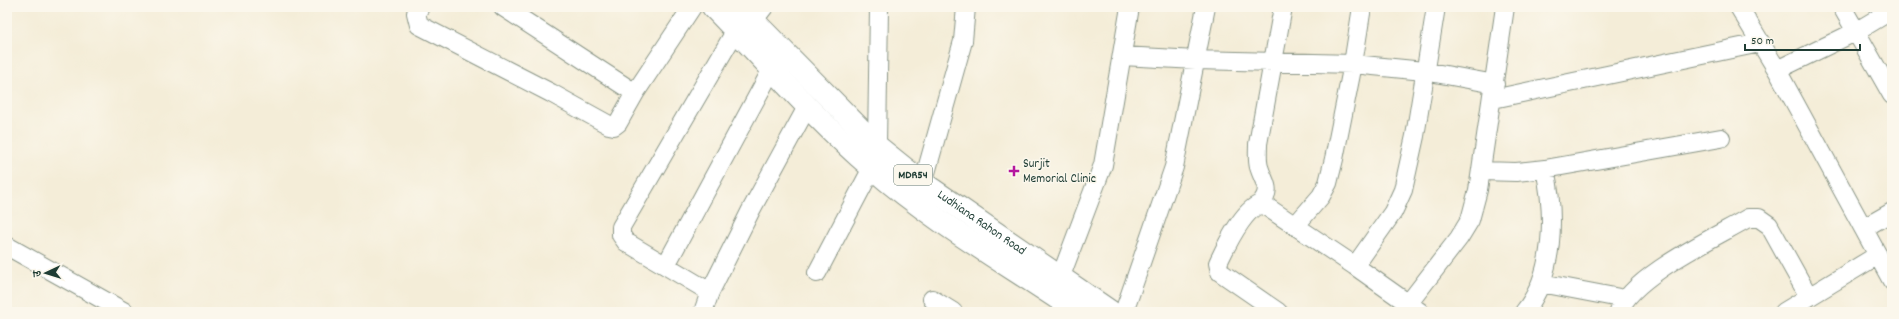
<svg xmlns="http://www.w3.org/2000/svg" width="1899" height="319" viewBox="0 0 1899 319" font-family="Dekko,'Playpen Sans Deva',sans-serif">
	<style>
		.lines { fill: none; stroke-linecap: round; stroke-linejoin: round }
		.street-casing { stroke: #8a9586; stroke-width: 20 }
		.primary-casing { stroke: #8a9586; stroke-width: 24 }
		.street { stroke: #fff; stroke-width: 18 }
		.primary { stroke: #fff; stroke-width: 22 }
		.poi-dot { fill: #b5179e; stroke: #fbf7ec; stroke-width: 1.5 }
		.labels { text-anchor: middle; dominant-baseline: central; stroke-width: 3; stroke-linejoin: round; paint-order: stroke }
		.shield { fill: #fbf7ec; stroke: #61756b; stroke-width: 1 }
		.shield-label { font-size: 12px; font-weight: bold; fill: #1f3d34 }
		.poi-label { font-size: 13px; fill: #1f3d34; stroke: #fbf7ec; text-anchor: start }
		.street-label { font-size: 13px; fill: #1f3d34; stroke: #fbf7ec }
	</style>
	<rect width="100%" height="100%" fill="#fbf7ec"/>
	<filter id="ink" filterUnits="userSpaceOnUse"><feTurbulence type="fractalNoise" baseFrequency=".025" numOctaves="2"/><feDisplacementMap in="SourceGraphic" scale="8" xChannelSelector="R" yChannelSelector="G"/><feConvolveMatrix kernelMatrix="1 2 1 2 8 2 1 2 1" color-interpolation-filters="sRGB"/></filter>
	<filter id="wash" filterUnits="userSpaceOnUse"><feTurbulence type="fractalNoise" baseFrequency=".012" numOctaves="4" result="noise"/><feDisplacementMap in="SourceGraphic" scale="16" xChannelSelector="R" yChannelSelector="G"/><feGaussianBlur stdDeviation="0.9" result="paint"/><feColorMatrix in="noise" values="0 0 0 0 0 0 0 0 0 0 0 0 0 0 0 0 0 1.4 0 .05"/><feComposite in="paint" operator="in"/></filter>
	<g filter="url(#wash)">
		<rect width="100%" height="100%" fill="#f4edd8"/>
	</g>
	<g filter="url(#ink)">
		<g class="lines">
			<defs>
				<path id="street" d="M 420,7 L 416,13 L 419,25 L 551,93 L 609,125 L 614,126 L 618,123 L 635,93 L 692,7
					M 503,7 L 635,93
					M 1739,7 L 1777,70 L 1892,281
					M 1842,7 L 1892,95
					M 753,21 L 764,7
					M 1122,56 L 1196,60 L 1353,64 L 1424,71 L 1495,84
					M 1777,70 L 1857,31 L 1892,10
					M 1493,99 L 1760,43
					M 877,146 L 879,7
					M 1481,171 L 1516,172 L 1545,169 L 1721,138
					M 920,194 L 963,41 L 966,7
					M 1260,204 C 1273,188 1264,184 1259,167 C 1257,160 1258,152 1258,144 L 1283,7
					M 1295,226 L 1321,196 L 1328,183 L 1334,159 L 1353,64 L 1362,7
					M 1864,228 L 1892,212
					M 7,246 L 125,312
					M 666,265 L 772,69
					M 1355,266 L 1393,212 L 1403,190 L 1415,136 L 1436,7
					M 817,273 L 872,168
					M 1541,283 L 1625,299
					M 1056,289 L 1103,165 L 1130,7
					M 710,292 L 626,242 L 621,235 L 621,227 L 736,30
					M 932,299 L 953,312
					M 1408,304 L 1459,238 L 1470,220 L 1478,190 L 1505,7
					M 703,312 L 710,292 L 751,210 L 807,107
					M 1124,312 L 1174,167 L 1206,7
					M 1278,312 L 1220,272 L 1218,263 C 1226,246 1242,211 1260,204 L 1267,207 L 1355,266 L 1420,312
					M 1524,312 C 1555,274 1555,214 1545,169
					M 1619,312 C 1630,277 1716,237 1748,218 L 1759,218 L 1769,225 L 1809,297
					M 1784,312 L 1878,255"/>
				<g id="primary">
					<path d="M 713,7 C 766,61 815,119 872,168 C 935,223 1009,265 1078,312"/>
					<path id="s1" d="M 740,7 L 877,146 L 923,183 L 1111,312"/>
				</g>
			</defs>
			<!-- street casing -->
			<use href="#street" class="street-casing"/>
			<!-- primary casing -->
			<use href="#primary" class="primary-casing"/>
			<!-- street -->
			<use href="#street" class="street"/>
			<!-- primary -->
			<use href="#primary" class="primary"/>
		</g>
	</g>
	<!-- markers -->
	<path class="poi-dot" d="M1012 165h4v4h4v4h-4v4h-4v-4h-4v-4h4z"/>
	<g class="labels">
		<!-- shield labels -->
		<rect class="shield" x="894" y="165" width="38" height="20" rx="3"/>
		<g class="shield-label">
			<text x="913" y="175">MDR54</text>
		</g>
		<!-- poi labels -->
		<g class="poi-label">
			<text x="1023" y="164">Surjit<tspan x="1023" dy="15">Memorial Clinic</tspan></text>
		</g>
		<!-- street labels -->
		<g class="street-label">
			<text stroke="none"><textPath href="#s1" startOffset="325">Ludhiana Rahon Road</textPath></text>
		</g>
	</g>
	<!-- margin -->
	<rect width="1899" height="319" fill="none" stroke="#fbf7ec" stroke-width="24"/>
	<!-- north arrow -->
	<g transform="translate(46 273) rotate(266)" stroke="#fbf7ec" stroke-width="3" paint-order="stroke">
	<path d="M0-3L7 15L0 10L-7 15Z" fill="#1f3d34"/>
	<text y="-6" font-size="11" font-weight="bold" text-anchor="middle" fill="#1f3d34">उ</text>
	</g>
	<!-- scale -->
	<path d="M1745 44v6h115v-6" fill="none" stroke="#1f3d34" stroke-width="2"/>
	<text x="1751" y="44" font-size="12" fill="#1f3d34" stroke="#fbf7ec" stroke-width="3" paint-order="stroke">50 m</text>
</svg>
